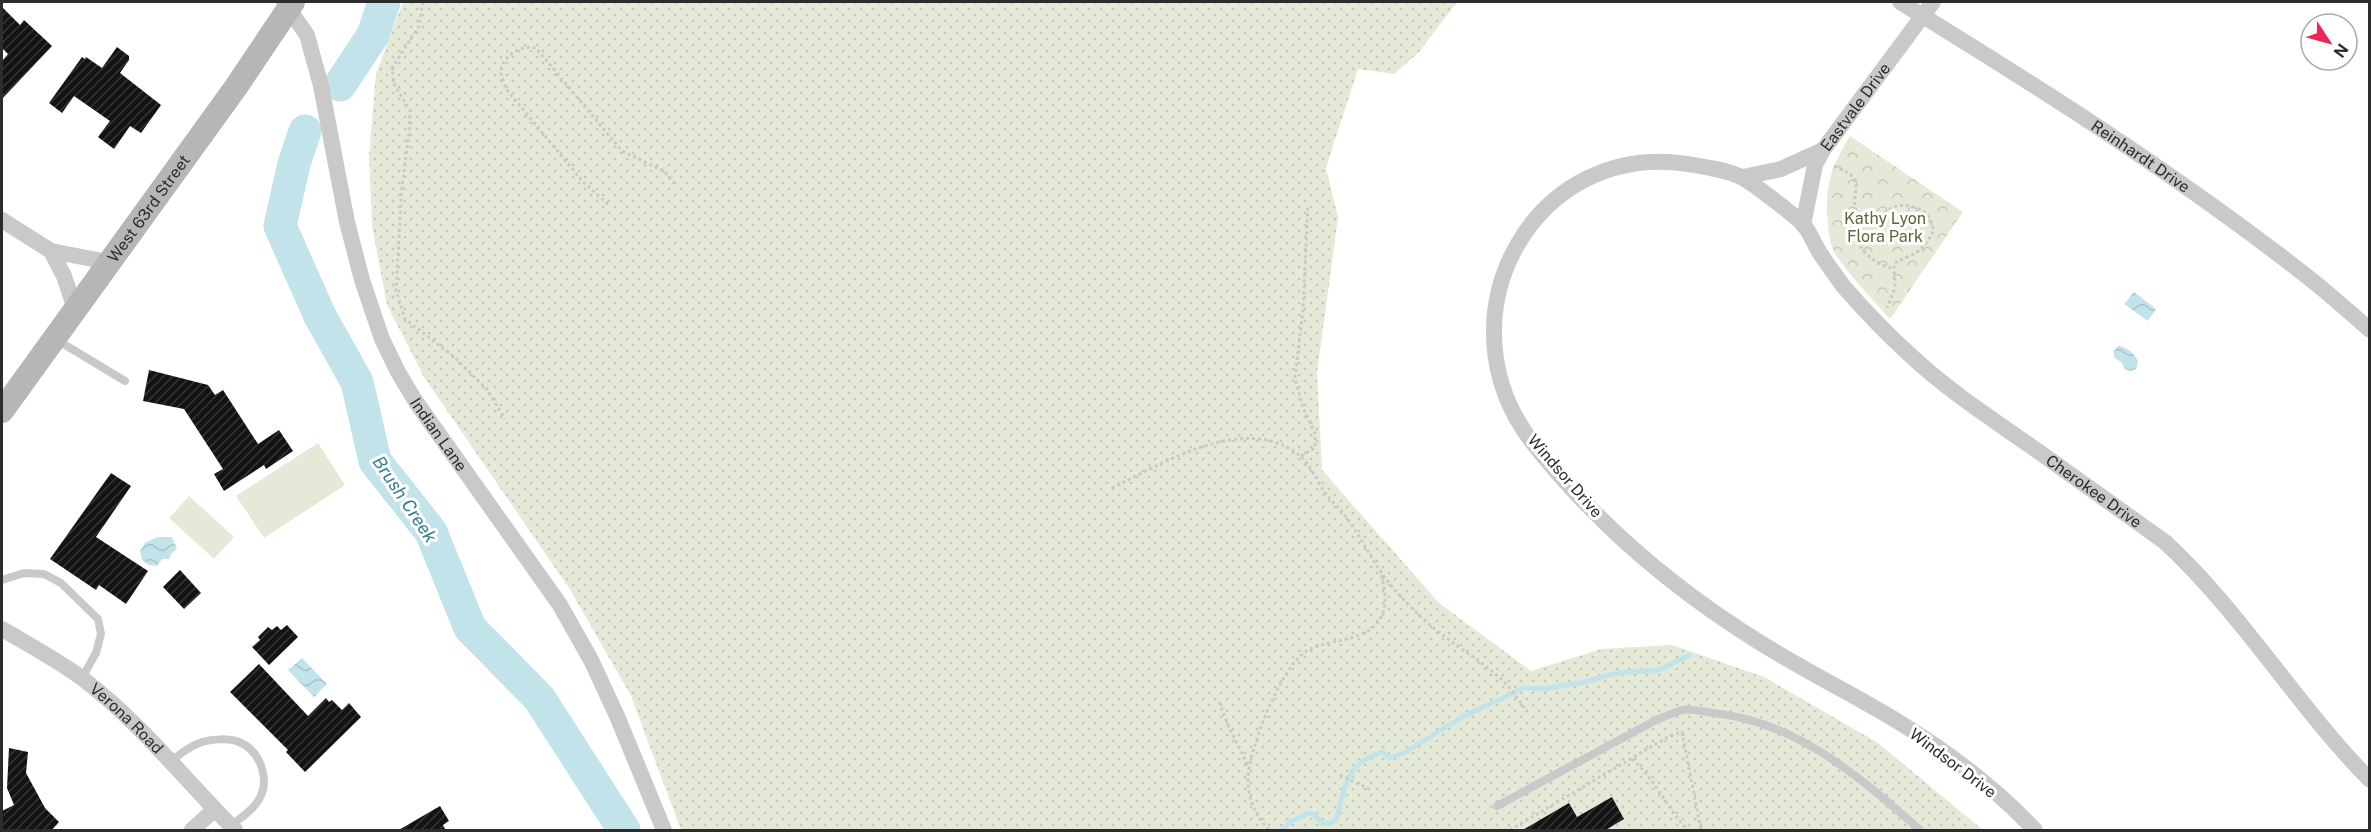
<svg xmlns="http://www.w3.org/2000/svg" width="2371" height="832" viewBox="0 0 2371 832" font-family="'Public Sans',sans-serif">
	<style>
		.grass { fill: url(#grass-dots) }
		.park { fill: url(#park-crowns) }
		.pitch { fill: #e5ead8 }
		.water { fill: url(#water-waves) }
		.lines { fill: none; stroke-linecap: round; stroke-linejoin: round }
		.stream { stroke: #c3e3eb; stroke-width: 5 }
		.river { stroke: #c3e3eb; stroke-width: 33 }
		.building { fill: url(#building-hatch) }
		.path { stroke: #c9c9c9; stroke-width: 3; stroke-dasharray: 3 3; stroke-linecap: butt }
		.service { stroke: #c9c9c9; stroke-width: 8 }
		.minor { stroke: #c9c9c9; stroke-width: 16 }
		.secondary { stroke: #b6b6b6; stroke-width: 24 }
		.labels { text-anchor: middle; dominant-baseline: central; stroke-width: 6; stroke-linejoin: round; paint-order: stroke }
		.street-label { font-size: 16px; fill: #2c2c2c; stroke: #fff }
		.park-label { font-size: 16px; fill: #576839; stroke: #fff }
		.water-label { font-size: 18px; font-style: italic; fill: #387d8f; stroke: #fff }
	</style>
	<defs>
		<pattern id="grass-dots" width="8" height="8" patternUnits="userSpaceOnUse" patternTransform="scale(1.5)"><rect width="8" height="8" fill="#e5ead8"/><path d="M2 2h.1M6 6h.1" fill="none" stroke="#c5c9ba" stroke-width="1.8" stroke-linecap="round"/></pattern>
		<pattern id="park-crowns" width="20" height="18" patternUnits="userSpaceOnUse" patternTransform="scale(1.5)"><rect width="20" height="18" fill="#e5ead8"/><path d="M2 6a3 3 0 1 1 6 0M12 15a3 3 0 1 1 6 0" fill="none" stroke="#c5c9ba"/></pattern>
		<pattern id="water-waves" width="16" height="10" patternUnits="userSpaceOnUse" patternTransform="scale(1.5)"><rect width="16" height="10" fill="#c3e3eb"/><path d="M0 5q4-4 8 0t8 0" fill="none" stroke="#a8c3ca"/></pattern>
		<pattern id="building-hatch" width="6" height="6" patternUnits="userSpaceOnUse" patternTransform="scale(1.5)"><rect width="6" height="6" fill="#131313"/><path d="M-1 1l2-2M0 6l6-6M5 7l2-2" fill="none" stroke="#363636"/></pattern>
	</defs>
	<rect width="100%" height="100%" fill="#fff"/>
	<!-- grass -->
	<path class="grass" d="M 403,2 L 1457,2 L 1419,52 L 1394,74 L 1358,69 L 1326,168 L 1338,217 L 1317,373 L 1322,470 L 1439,603 L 1531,671 L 1601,649 L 1672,645 L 1764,677 L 1878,743 L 1983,830 L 681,830 L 631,696 L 571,591 L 424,377 L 387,305 L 372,226 L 369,156 L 376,74 Z"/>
	<!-- park -->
	<path class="park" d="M 1850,136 L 1963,212 L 1890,319 C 1872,298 1851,278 1836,255 C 1830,246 1829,234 1828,224 C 1824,187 1831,167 1850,136 Z"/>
	<!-- pitch -->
	<path class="pitch" d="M 318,443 L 345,485 L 264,538 L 236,496 Z
		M 189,496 L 234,537 L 214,559 L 169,518 Z"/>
	<!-- water -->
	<path class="water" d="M 2134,292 L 2156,309 L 2148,321 L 2124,304 Z
		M 2118,346 C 2127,347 2134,353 2138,361 L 2136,369 L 2130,371 L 2125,369 L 2122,363 L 2114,357 L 2114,351 Z
		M 157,537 L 172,537 L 177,549 L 171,554 L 169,559 L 162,559 L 157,566 L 149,565 L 142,560 L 140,551 L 145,543 Z
		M 302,658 L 327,684 L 314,697 L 288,670 Z"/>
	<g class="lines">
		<!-- stream -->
		<path class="stream" d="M 1282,830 L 1290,822 L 1309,813 L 1315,815 L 1322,823 L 1330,823 L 1336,820 C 1346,786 1345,763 1383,752 L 1389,758 L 1404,753 L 1462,717 L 1524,688 L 1544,689 L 1580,683 L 1617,673 L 1659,670 L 1690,655"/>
		<!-- river -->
		<path class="river" d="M 340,85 L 373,35 L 384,2
			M 305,131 L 294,164 L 280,226 L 320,316 L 357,382 L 375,461 L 431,532 L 470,628 L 539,698 L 624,830"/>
	</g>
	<!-- building -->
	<path class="building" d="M 2,7 L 20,25 L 24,20 L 52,46 L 2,99 L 2,61 L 8,54 L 2,48 Z
		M 117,47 L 129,56 L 129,60 L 120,73 L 161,105 L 141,133 L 130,126 L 114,149 L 98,137 L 110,121 L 74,96 L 62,113 L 49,103 L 82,57 L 85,59 L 86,57 L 102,68 Z
		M 149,370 L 208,385 L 215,395 L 223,390 L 258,444 L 279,430 L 293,451 L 266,469 L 264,465 L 224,491 L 214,474 L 223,469 L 184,409 L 143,401 Z
		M 111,473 L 131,486 L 96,537 L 148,571 L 126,604 L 99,585 L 96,590 L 50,559 Z
		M 180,570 L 201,593 L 184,609 L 163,587 Z
		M 287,625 L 298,637 L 269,665 L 252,647 L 260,640 L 258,637 L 268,627 L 272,630 L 277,626 L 281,630 Z
		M 259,664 L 308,716 L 326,698 L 329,702 L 332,700 L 342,710 L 349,703 L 361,717 L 305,772 L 286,752 L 288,750 L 230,692 Z
		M 9,748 L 28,752 L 26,773 L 45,808 L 59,822 L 51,831 L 2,831 L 2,811 L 14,805 L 7,788 Z
		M 1612,797 L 1624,819 L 1604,831 L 1521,831 L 1569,803 L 1577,817 Z
		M 440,806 L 449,821 L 443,825 L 446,831 L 397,831 Z"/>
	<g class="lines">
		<!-- path -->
		<path class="path" d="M 423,2 L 419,26 L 392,68 L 394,84 L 410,111 L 409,135 L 402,186 L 396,290 L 405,319 L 453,356 L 486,388 L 505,419
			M 1834,166 C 1866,179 1853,184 1855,209 C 1873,232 1878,214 1894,207 C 1904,203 1922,207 1929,217 C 1931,220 1932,226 1934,230 C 1927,243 1921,252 1907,257 C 1901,260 1898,260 1894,264 L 1895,288 L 1887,308
			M 608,204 L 584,183 L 506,89 C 505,85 502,79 501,74 C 500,57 521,44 536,48 L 622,151 L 664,171 L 675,184
			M 1860,215 L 1853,220 C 1851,243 1871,264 1894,269
			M 1301,456 L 1315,448 L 1315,433 L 1303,408 L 1295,378 L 1303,310 L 1308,204
			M 1112,488 C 1164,463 1244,412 1299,455 C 1310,464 1317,481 1325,493 C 1331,501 1340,508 1346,517 C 1363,540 1375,567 1394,589 C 1408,605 1423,620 1440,633 C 1461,650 1485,663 1505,683 C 1513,691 1520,702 1527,712
			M 1219,702 L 1228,725 L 1249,768
			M 1632,759 C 1655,778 1666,808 1688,830
			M 1340,775 L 1371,790
			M 1269,830 C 1256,815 1249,803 1248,781 C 1247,753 1282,663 1308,650 C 1329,639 1360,642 1376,624 C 1390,609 1385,588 1380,572
			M 1510,830 L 1666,738 L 1682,732 L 1701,830"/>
		<!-- service -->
		<path class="service" d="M 57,340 L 125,381
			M 2,580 L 24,573 L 44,574 L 61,583 L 98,619 L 101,634 L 96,653 L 82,678
			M 170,762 C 180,754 190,746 202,742 C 212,739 228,738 239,742 C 261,751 271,781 258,801 C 252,811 240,818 231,826
			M 1497,806 L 1656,720 C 1664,717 1673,713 1682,710 C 1691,708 1704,712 1713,713 C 1796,721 1861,778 1920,830"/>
		<!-- minor -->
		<g class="minor">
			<path id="s1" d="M 284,2 L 307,35 L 321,86 L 347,222 L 362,280 L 382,339 L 398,372 L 416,402 L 560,605 L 591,660 L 617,716 L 664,830"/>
			<path id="s2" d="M 1900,2 C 2037,86 2173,172 2300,271 C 2324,289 2347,310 2370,330"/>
			<path d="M 1743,177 L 1781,169 L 1823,150"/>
			<path d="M 2,220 L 51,251 L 108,262"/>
			<path id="s3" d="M 1803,225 L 1815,165 L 1823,150 L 1933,2"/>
			<path d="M 51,251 L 64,276 L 75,309"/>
			<path id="s4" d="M 2,629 C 29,645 58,660 83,679 C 140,722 185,780 235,830"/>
			<path d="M 192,830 L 214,810"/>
			<path id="s5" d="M 2035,830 C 1995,788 1947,751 1897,721 C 1852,694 1804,670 1759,642 C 1674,589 1595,522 1533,443 C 1435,318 1534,135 1694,165 C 1710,168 1729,170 1743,178 C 1754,184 1794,215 1803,224 C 1810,232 1814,244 1820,253 C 1827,264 1836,276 1844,287 C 1864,310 1886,333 1908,353 C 1947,390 1992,419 2035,449 C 2079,480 2122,511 2165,542 C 2242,613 2296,705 2370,780"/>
		</g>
		<!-- secondary -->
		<path class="secondary" id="s6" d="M 2,411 L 236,87 L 293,2"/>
	</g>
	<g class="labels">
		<!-- street labels -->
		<g class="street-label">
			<text stroke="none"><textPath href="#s3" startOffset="132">Eastvale Drive</textPath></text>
			<text stroke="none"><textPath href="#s2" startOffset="286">Reinhardt Drive</textPath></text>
			<text stroke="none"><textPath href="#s6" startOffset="250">West 63rd Street</textPath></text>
			<text stroke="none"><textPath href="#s1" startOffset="465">Indian Lane</textPath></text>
			<text transform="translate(1565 476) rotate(49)">Windsor Drive</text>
			<text stroke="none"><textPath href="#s5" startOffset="1582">Cherokee Drive</textPath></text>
			<text stroke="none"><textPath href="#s4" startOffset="154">Verona Road</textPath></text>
			<text transform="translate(1953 763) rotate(37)">Windsor Drive</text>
		</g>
		<!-- park labels -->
		<g class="park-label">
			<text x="1885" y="218">Kathy Lyon<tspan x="1885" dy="18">Flora Park</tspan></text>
		</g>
		<!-- water labels -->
		<g class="water-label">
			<text transform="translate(405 499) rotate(56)">Brush Creek</text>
		</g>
	</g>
	<!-- border -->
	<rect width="2371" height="832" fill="none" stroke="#2c2c2c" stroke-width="6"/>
	<!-- north arrow -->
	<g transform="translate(2329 42) rotate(126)"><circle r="28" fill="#ffffff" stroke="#ababab" stroke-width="1.5"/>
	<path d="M0-4.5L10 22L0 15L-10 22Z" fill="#ea2757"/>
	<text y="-9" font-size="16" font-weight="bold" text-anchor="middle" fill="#2c2c2c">N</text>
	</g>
</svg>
